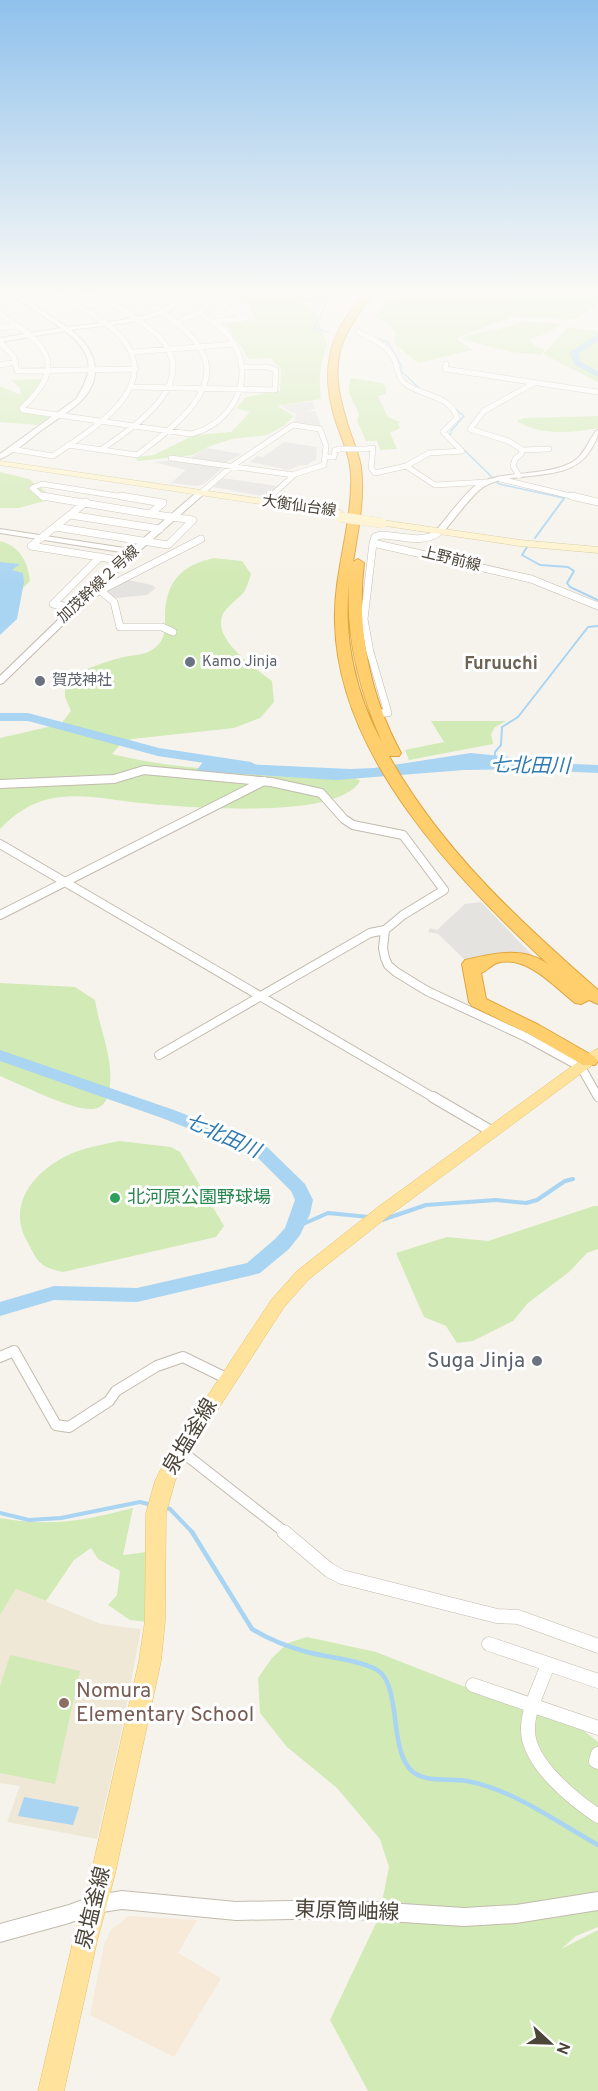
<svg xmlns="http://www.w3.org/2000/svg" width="598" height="2091" viewBox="0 0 598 2091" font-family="Overpass,'Noto Sans JP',sans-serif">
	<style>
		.commercial { fill: #f7ead8 }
		.education { fill: #efe8d6 }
		.green { fill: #d2eab5 }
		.parking { fill: #e5e3e0 }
		.water { fill: #a9d4f2 }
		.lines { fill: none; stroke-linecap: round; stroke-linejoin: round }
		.stream-far3 { stroke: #a9d4f2; stroke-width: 1.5 }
		.stream-far2 { stroke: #a9d4f2; stroke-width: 2 }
		.stream-far1 { stroke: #a9d4f2; stroke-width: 4 }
		.stream { stroke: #a9d4f2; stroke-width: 4.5 }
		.river { fill: #a9d4f2; fill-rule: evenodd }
		.minor-far4-casing { stroke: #c2bbae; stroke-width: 6 }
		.minor-far3-casing { stroke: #c2bbae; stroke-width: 8 }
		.minor-far2-casing { stroke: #c2bbae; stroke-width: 10 }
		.minor-far1-casing { stroke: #c2bbae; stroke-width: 12 }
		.minor-casing { stroke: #c2bbae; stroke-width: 15 }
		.tertiary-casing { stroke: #c2bbae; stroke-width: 2 }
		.secondary-casing { stroke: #d6c79b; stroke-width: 1 }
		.primary-casing { stroke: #e6c16a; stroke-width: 1 }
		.motorway-casing { stroke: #e0a43c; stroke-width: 2 }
		.minor-far4 { stroke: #fff; stroke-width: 5 }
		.minor-far3 { stroke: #fff; stroke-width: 7 }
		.minor-far2 { stroke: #fff; stroke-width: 8 }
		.minor-far1 { stroke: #fff; stroke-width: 10 }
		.minor { stroke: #fff; stroke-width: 14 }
		.tertiary { fill: #fff; fill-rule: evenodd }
		.secondary { fill: #fff3cd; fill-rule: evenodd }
		.primary { fill: #ffe39c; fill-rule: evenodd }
		.motorway { fill: #ffcf6e; fill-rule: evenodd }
		.minor-bridge-casing { stroke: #c2bbae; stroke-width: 6; stroke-linecap: butt }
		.secondary-bridge-casing { stroke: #d6c79b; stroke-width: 10; stroke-linecap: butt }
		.minor-bridge { stroke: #fff; stroke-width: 5 }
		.secondary-bridge { stroke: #fff3cd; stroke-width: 10 }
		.worship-dot { fill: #6b7280; stroke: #fff; stroke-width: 2 }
		.leisure-dot { fill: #2e9e5b; stroke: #fff; stroke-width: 2 }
		.education-dot { fill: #8d6e63; stroke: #fff; stroke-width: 2 }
		.labels { text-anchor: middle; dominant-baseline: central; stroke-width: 6; stroke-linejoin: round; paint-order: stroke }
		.far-street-label { font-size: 15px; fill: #4b4439; stroke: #fff }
		.far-worship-label { font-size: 15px; fill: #5b616d; stroke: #fff; text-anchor: start }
		.far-quarter-label { font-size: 18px; font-weight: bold; fill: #6e6250; stroke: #fff }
		.leisure-label { font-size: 18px; fill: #27864d; stroke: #fff; text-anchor: start }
		.water-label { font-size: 20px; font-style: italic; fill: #2e7ab2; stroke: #fff }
		.near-worship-label { font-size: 21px; fill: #5b616d; stroke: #fff; text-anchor: end }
		.near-street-label { font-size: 21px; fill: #4b4439; stroke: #fff }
		.near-education-label { font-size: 21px; fill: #785e54; stroke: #fff; text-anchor: start }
	</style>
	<rect width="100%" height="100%" fill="#f6f3ec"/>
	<!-- commercial -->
	<path class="commercial" d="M 129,1916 L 197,1920 L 178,1953 L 221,1978 L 174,2057 L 90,2015 L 104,1945 L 111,1930 Z"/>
	<!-- education -->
	<path class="education" d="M 16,1589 L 101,1624 L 141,1629 L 120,1739 L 97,1839 L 7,1822 L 20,1786 L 0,1783 L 0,1615 Z"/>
	<!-- green -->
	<path class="green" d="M 237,293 L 295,293 L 301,303 L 315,311 L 327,345 C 320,363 318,380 321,399 L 277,406 L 294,416 L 285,425 L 267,435 L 232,439 L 210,446 L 193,455 L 138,461 L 135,457 L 154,455 L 194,435 L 231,432 L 250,412 L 236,408 L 246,397 L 280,391 L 281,370 L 271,358 L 249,359 L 226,324 L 256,320 L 248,302 L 235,296 Z
		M 411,293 L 598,293 L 598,303 L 577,319 L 511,317 L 456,338 L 472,350 L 418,363 L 394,343 L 395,332 L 387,323 L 375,317 L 386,300 Z
		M 525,321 L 561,324 L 550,332 L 529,340 L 534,345 L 545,350 L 540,355 L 512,352 L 463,340 L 463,337 C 484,330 504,330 525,321 Z
		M 568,327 L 598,331 L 598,382 L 543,354 Z
		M 350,378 L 382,383 L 386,387 L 386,394 L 378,396 L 388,417 L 402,423 L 398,423 L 400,428 L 390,433 L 397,449 L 380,450 L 377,441 L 366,441 L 357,421 L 359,414 L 349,393 Z
		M 44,379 L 21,410 L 50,417 L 37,425 L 0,422 L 0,386 L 21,395 L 20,388 L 11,380 Z
		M 598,416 L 598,428 C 572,433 540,436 517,421 L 524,418 Z
		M 0,472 L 29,479 L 47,493 L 48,500 L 19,508 L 0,508 Z
		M 0,541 C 20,546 28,562 30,581 L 0,611 Z
		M 214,558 L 242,561 L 251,574 C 249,580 247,587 244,592 C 238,599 229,605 224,612 C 209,638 255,668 272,681 L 274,702 L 260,718 L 234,728 L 132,739 L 120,745 L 112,754 C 189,773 273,772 352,776 L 360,781 C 338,821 183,807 140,803 C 112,800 82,793 54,798 C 32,802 15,813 0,829 L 0,738 L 61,724 L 71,711 L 65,697 L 65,681 C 83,669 103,662 124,657 C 138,654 147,656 158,645 C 166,637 165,626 165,615 C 166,581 182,565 214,558 Z
		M 431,721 L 506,721 L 495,727 L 491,734 L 493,744 L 409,760 L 405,750 L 444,742 Z
		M 0,983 L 75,987 L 95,1000 C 98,1019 103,1032 107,1050 C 111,1066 116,1108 92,1109 C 73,1111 20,1084 0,1076 Z
		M 119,1141 L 171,1147 L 180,1152 L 224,1226 L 216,1237 L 63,1272 C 39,1267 38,1262 27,1241 C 7,1205 33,1173 66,1156 C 82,1148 101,1145 119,1141 Z
		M 594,1206 L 598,1206 L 598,1249 L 587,1253 L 569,1272 L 528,1303 L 513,1321 L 473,1341 L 457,1343 L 446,1326 L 424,1317 L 396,1253 L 447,1237 L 488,1241 Z
		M 133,1508 L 123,1555 L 147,1552 L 147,1622 L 130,1620 L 108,1605 L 117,1595 L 120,1571 L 98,1559 L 91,1548 L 74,1560 L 46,1601 L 16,1589 L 0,1615 L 0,1518 C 53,1527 82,1521 133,1508 Z
		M 307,1637 L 376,1652 L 460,1685 L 575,1724 L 598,1742 L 598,1927 L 576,1936 L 561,1949 L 598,1930 L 598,2091 L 368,2091 L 330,2020 L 379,1917 L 389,1867 L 380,1839 L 337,1788 L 287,1747 L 260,1713 L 258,1678 L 272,1658 L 288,1643 Z
		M 10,1655 L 80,1671 L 55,1784 L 0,1773 L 0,1687 Z"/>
	<!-- parking -->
	<path class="parking" d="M 313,401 L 315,409 L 302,412 L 315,411 L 323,429 L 293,424 L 297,415 L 280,406 Z
		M 284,442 L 317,447 L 316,459 L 307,465 L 301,465 L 289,470 L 250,462 L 257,456 L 263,457 Z
		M 206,448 L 242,454 L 225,463 L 189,459 Z
		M 178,460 L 224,467 L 204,484 L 197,486 L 171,483 L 186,470 L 153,462 Z
		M 223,478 L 277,486 L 268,495 L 262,496 L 213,487 Z
		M 128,580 L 152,585 L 156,588 L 147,595 L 117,598 L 111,598 L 105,592 Z
		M 481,902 L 536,959 L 466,961 L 438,934 L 428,932 L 430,928 L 437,930 L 465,904 Z"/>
	<!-- water -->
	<path class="water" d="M 360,293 L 331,299 L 304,302 L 299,294 Z
		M 0,562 L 20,564 L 12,570 L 23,573 L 24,582 L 17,619 L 0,635 Z
		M 471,753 L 519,758 L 518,769 L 464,770 L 336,780 L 196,771 L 203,762 L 350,769 L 374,768 Z
		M 24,1797 L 79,1807 L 73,1825 L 18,1816 Z"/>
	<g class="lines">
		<!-- stream-far3 -->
		<path class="stream-far3" d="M 328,293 L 321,317 L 313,328 L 328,332
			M 371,337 L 388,342 L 401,365 L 401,371 L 420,389
			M 450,436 L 451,431 L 464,416 L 452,406
			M 455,441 L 499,484 L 564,498"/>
		<!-- stream-far2 -->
		<path class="stream-far2" d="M 535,538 L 565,497 L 562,496
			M 527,547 L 522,555 L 540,565 L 568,567 L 574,571 L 567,583 L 570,587 L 598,600
			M 495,759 L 495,752 L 501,745 L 502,727 L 518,717 L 588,627 L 598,626"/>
		<!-- stream-far1 -->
		<path class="stream-far1" d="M 382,1220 L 426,1205 L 496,1200 L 526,1203 L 537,1200 L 565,1181 L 573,1179
			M 294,1228 L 328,1213 L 369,1217
			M 164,1507 L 170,1509 L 193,1533
			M 0,1513 L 29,1520 L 61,1518 L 140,1502 L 152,1505"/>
		<!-- stream -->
		<path class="stream" d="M 192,1532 L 252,1629 C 268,1639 288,1647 307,1652 C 324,1657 369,1661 381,1673 C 401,1693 389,1752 413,1772 C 427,1783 450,1778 467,1781 C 514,1790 557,1822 598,1845"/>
		<!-- river -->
		<path class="river" d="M 598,334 L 598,341 L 578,354 L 581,362 L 598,371 L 598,377 L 575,365 L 569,353 Z
			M 0,713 L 28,713 L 159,748 L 251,762 L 258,766 L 251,770 L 158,756 L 28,721 L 0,721 Z
			M 498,761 L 598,765 L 598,773 L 493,768 L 491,765 L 493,762 Z
			M 0,1050 L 174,1110 L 267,1147 L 305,1184 L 313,1200 L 310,1214 L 300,1235 L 289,1249 L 260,1273 L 253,1275 L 137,1302 L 54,1300 L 0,1316 L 0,1302 L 54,1286 L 137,1288 L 247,1263 L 275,1239 L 285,1228 L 295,1200 L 291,1191 L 255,1155 L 162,1118 L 0,1061 Z"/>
		<defs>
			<path id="minor-far4" d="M 0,293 L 5,293
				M 66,298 L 100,293
				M 212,299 L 246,318 L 214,322
				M 79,306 L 125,301 L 175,302
				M 0,314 C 45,343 70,364 22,408 L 23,410 L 190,434 C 230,426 256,381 234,344 C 226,330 213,321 200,313
				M 177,322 L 204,310 L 213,295
				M 0,328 L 16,326
				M 358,332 C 370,338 386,344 393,357 C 399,367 395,377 407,385 C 423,396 451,396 457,418 L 443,432 L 462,451 L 429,453 L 406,466 L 375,473 L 371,468 L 373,448 L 366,449
				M 0,342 L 14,357 L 17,371 L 136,369
				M 133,352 L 235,344
				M 446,364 L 445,369 L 598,392
				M 0,365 L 16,362
				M 133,387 L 275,390 L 276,370 L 267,367 L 243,367
				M 68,445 L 137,455 C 165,433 226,392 201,350 C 192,334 176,323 162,311
				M 11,449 L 53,456 C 89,431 164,389 122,338 C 114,327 71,301 57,293
				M 102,449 C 135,426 202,383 159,337 C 145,322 126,313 110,301
				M 522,450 L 549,449
				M 326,457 L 334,457 L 335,450 L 340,449
				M 171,458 L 294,475
				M 406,466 L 435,485 L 487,482
				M 519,476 L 513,466 L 515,459 L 522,453 L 521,449 L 508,441 L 470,429 L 484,411 L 534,383
				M 500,479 L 579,498
				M 201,493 L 232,466 L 293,425 L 320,429 L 326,446 L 324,465 L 295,474 L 269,498
				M 44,498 L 32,488 L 42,484 L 130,498"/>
			<path id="minor-far3" d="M 42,496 L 150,514
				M 121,496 L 163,503 L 150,514
				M 572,496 L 598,502
				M 86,502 L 31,546 L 124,561
				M 264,502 L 270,496
				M 70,515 L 160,529
				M 55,527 L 168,545 L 193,520 L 150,514
				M 439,532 C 423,545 399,535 380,535 L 375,537 L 373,543 L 531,579 L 598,606
				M 373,543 L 364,619 L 370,652 L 388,713 L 380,713
				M 101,591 L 114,602 L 120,627 L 162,627 L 173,632
				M 84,599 L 201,539
				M 74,608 L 53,604 L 100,557"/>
			<path id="minor-far2" d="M 0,784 L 114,779 L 144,770 L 271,782 L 321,793 L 344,819 L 353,825 L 403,835 L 444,890 L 403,915 L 385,930 L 383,948 L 385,958 L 388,965 L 396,972 L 427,991 L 526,1037 L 581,1067 L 598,1097
				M 0,844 L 436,1099
				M 0,915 L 264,781
				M 159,1055 L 370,933 L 385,930"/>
			<path id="minor-far1" d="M 433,1097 L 491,1131
				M 0,1357 L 14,1351 L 56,1425 L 69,1427 L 109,1401 L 116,1391 L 157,1366 L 183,1357 L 228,1379
				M 181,1451 L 286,1533"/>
			<path id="minor" d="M 284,1532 L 329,1570 L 342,1577 L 497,1616 L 518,1617 L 598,1646
				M 489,1644 L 598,1681
				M 548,1664 C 541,1685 527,1709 528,1731 C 529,1764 573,1799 598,1816
				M 473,1685 L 598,1728
				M 598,1754 L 596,1761 L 598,1762"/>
			<path id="tertiary" d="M 9,293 L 19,295 L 67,327 C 91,324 151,319 169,305 C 173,302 174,298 175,293 L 181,293 C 179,299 177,305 172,309 C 151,323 97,326 71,330 C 97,350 105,377 80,402 C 69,412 54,421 42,430 C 29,439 15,453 0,459 L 0,454 L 76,399 C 95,369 93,353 65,331 L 0,342 L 0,338 L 61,328 Z
				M 598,430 C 598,439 594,444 590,451 C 568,486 510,468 482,488 C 472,495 451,523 442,534 L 435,532 C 444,521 468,489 479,483 C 507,469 554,478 578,458 C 585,451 590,439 596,431 Z
				M 198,491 L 205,493 L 136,554 L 3,683 L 0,684 L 0,676 L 127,553 L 0,533 L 0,529 L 131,549 Z
				M 122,1891 L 236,1902 L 341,1900 L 464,1908 L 516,1905 L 598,1892 L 598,1910 L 516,1923 L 464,1926 L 341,1918 L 236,1920 L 122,1909 L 96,1913 L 69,1923 L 0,1942 L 0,1924 L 69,1905 L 96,1895 Z"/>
			<path id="secondary" d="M 0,461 L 340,510 L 344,513 L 340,516 L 0,465 Z
				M 382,520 L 520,540 L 598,547 L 598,553 L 520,546 L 379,525 L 379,521 Z"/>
			<path id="primary" d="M 598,1049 L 598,1061 L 390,1215 L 309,1279 L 284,1307 L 182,1465 L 175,1481 L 166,1513 L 165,1621 L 161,1661 L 115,1874 L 98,1937 L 64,2091 L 38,2091 L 74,1937 L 91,1874 L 139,1661 L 145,1621 L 146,1513 L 155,1481 L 167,1457 L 272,1299 L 297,1271 L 378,1207 L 593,1051 Z"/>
			<path id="motorway" d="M 365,293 L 374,293 C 339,338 328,360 346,419 C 350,435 358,450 361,467 C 365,498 358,531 353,562 L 358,559 L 364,563 C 356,628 370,696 401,753 L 399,756 L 389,756 C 441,849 519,921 598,990 L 598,1004 L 589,1000 L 581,1004 L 575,1003 C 555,987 526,954 497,963 C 490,965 488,971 481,973 L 486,999 L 539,1025 L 595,1057 L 598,1061 L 595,1065 L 583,1065 L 527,1033 L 472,1006 L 469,1002 L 462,964 L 465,960 C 491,954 524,945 549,965 C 457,879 338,757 335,623 C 333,573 353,525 351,474 C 350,456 342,439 336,422 C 319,369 329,333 365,293 ZM 349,585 C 346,640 360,692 382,742 C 356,696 343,637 349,585 Z"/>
		</defs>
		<!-- minor-far4 casing -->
		<use href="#minor-far4" class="minor-far4-casing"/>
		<!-- minor-far3 casing -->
		<use href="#minor-far3" class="minor-far3-casing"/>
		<!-- minor-far2 casing -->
		<use href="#minor-far2" class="minor-far2-casing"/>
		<!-- minor-far1 casing -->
		<use href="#minor-far1" class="minor-far1-casing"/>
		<!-- minor casing -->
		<use href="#minor" class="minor-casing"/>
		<!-- tertiary casing -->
		<use href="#tertiary" class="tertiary-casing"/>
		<!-- secondary casing -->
		<use href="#secondary" class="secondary-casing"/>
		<!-- primary casing -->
		<use href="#primary" class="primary-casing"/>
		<!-- motorway casing -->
		<use href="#motorway" class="motorway-casing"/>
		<!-- minor-far4 -->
		<use href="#minor-far4" class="minor-far4"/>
		<!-- minor-far3 -->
		<use href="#minor-far3" class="minor-far3"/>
		<!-- minor-far2 -->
		<use href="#minor-far2" class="minor-far2"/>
		<!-- minor-far1 -->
		<use href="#minor-far1" class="minor-far1"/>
		<!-- minor -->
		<use href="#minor" class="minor"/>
		<!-- tertiary -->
		<use href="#tertiary" class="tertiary"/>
		<!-- secondary -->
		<use href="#secondary" class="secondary"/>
		<!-- primary -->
		<use href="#primary" class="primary"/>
		<!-- motorway -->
		<use href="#motorway" class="motorway"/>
		<defs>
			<path id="minor-bridge" d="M 340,449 L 366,449"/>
			<path id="secondary-bridge" d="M 339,517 L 382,523"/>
		</defs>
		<!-- minor-bridge casing -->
		<use href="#minor-bridge" class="minor-bridge-casing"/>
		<!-- secondary-bridge casing -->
		<use href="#secondary-bridge" class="secondary-bridge-casing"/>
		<!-- minor-bridge -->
		<use href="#minor-bridge" class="minor-bridge"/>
		<!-- secondary-bridge -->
		<use href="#secondary-bridge" class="secondary-bridge"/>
	</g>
	<!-- sky -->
	<linearGradient id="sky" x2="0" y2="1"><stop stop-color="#8fc1ec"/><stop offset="0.5" stop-color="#fbfaf6"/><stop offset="1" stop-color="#fbfaf6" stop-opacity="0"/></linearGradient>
	<rect width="598" height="585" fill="url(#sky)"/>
	<!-- markers -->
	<g class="worship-dot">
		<circle cx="190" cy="662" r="6"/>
		<circle cx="40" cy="681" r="6"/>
		<circle cx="537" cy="1361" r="6"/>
	</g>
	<circle class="leisure-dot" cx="115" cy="1198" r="6"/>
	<circle class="education-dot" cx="64" cy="1703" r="6"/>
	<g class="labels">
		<!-- far-street labels -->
		<g class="far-street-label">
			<text transform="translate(299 507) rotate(8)">大衡仙台線</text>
			<text transform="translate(451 560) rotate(14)">上野前線</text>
			<text transform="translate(99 585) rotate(-43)">加茂幹線２号線</text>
		</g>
		<!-- far-worship labels -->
		<g class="far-worship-label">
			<text x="202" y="662">Kamo Jinja</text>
			<text x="52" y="681">賀茂神社</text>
		</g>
		<!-- far-quarter labels -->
		<g class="far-quarter-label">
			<text x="501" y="664">Furuuchi</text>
		</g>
		<!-- leisure labels -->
		<g class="leisure-label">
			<text x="127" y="1198">北河原公園野球場</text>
		</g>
		<!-- water labels -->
		<g class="water-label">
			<text transform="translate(530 767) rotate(1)">七北田川</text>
			<text transform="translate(222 1137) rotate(24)">七北田川</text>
		</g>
		<!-- near-worship labels -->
		<g class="near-worship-label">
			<text x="525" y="1361">Suga Jinja</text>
		</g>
		<!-- near-street labels -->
		<g class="near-street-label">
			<text transform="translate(191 1437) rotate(-59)">泉塩釜線</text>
			<text transform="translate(94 1908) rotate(-76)">泉塩釜線</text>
			<text transform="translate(347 1912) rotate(2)">東原筒岫線</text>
		</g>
		<!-- near-education labels -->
		<g class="near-education-label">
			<text x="76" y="1691">Nomura<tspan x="76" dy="24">Elementary School</tspan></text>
		</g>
	</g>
	<!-- north arrow -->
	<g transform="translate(550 2043) rotate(112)" stroke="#ffffff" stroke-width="4.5" paint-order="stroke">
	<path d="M0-4.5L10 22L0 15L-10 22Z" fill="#4b4439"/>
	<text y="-9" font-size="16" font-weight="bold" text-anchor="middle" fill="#4b4439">N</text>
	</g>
</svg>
